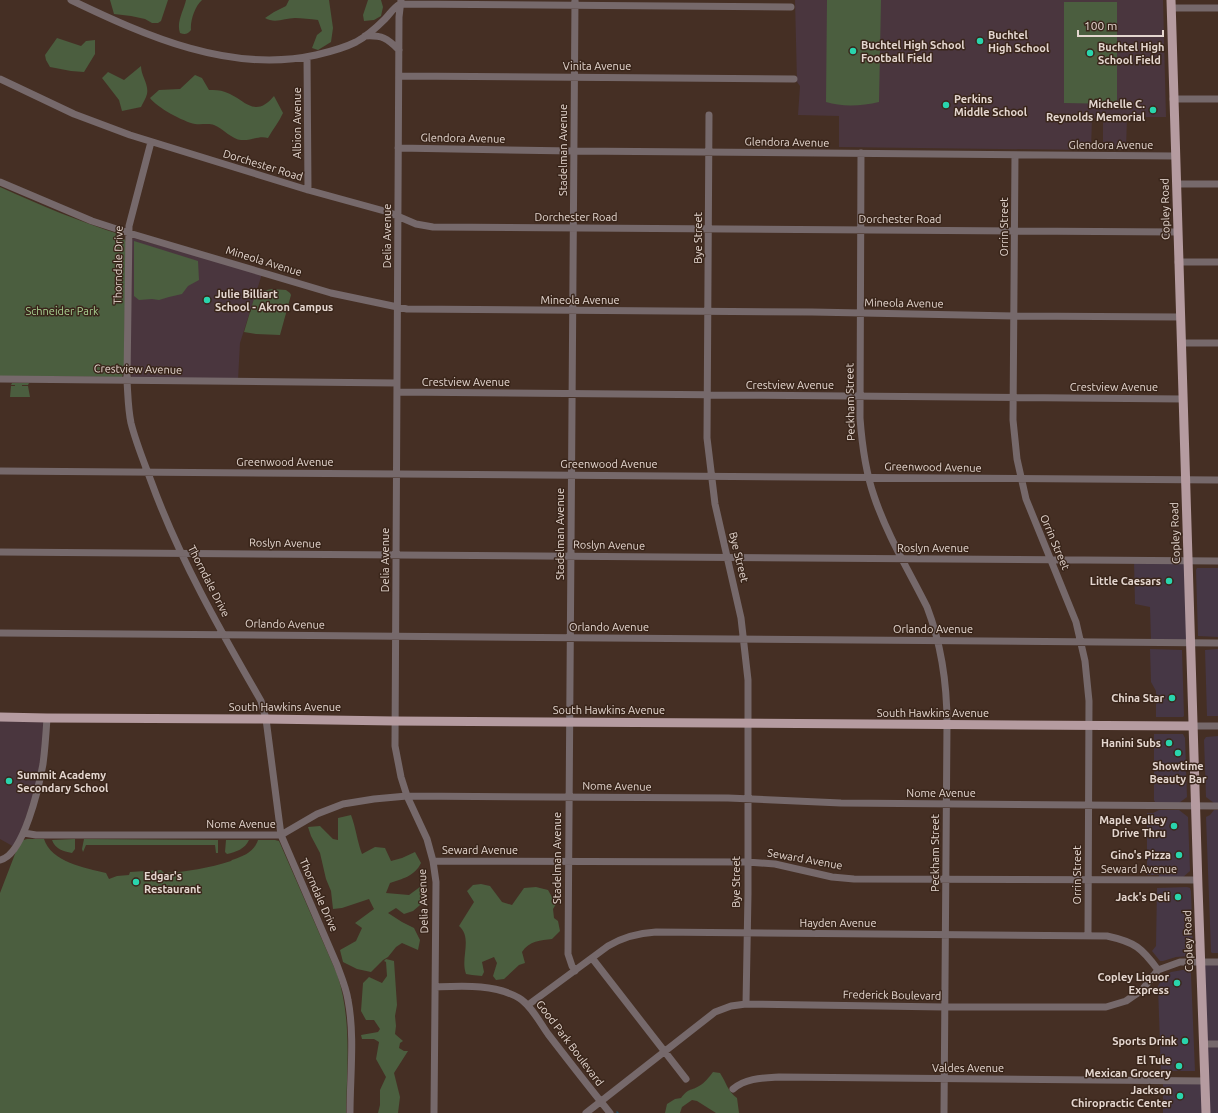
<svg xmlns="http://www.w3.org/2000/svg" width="1218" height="1113" viewBox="0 0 1218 1113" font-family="Ubuntu,sans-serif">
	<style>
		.commercial { fill: #463745 }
		.education { fill: #4a363e }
		.green { fill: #4b5e3f }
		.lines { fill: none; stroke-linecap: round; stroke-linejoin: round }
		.stream { stroke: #205369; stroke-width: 1.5 }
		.minor { stroke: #76696b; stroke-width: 7 }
		.major { stroke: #b59ba0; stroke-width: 9 }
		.poi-dot { fill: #29d5ad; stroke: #3a261b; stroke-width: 1.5 }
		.labels { text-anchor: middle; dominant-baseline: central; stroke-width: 3; stroke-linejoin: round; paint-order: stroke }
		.poi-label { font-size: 11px; font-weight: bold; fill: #e4d6cf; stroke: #3a261b; text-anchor: end }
		.street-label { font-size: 11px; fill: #e4d6cf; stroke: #3a261b }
		.park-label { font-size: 11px; fill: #aad192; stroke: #3a261b }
	</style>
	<rect width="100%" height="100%" fill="#452f24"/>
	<!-- commercial -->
	<path class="commercial" d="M 1134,561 L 1188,561 L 1191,642 L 1151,642 L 1150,607 L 1135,604 Z
		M 1197,568 L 1218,568 L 1218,637 L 1198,636 L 1196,570 Z
		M 1150,649 L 1182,650 L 1184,716 L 1183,717 L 1156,717 L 1156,691 L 1151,682 Z
		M 1218,649 L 1218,716 L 1207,716 L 1205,650 Z
		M 1154,734 L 1183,734 L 1185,738 L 1187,797 L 1179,803 L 1156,804 L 1154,800 Z
		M 1218,736 L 1218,803 L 1214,803 L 1206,797 L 1204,740 L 1206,737 Z
		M 1159,810 L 1179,810 L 1188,817 L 1190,871 L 1182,878 L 1159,878 L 1159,875 L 1147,875 L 1147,813 L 1153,813 Z
		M 1214,810 L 1218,810 L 1218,953 L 1212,953 L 1211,952 L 1206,817 L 1210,815 Z
		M 1187,887 L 1190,888 L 1191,891 L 1193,953 L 1189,956 L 1176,957 L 1163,961 L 1160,961 L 1152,951 L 1156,946 L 1157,888 Z
		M 1218,962 L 1218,1113 L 1163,1113 L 1163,1080 L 1205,1080 L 1200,963 Z
		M 1188,969 L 1190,969 L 1191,974 L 1195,1071 L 1167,1071 L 1161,1074 L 1158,986 L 1163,977 L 1171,972 Z"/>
	<!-- education -->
	<path class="education" d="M 795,0 L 1163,0 L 1166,117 L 1127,117 L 1126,150 L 1103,149 L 1103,119 L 1092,118 L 1091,150 L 839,147 L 839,116 L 798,115 L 800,86 L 797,82 Z
		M 133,238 L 262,274 L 240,343 L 238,380 L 132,377 L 130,374 L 132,240 Z
		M 0,717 L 47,718 L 43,764 L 16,848 L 0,839 Z"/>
	<!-- green -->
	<path class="green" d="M 110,0 L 168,0 L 161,21 L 158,23 L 152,23 L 145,19 L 131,16 L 114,14 Z
		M 186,0 L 202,0 C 195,6 190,21 191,30 C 188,34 185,35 180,33 C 176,22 184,10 186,0 Z
		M 289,0 L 329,0 L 333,28 L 331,42 L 318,50 L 312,48 L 317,35 L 322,31 L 318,20 C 310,19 302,18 295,18 C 285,18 275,24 265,18 L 274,12 L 286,6 Z
		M 368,0 L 381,0 L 383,7 L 381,16 L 374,20 L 364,21 L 363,15 Z
		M 827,0 L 881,0 L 879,102 C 862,106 842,107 826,102 Z
		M 1064,2 L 1117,2 L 1117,104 L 1064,103 Z
		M 57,38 L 81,46 L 86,41 L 95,40 L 95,54 L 84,72 L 71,71 L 50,67 L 46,60 L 45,55 Z
		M 141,66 C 141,76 149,84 147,94 C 146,98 143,103 141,107 L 122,111 L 119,100 L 102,78 L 108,72 L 124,80 Z
		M 195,75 L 202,78 L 209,90 C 214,90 220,90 225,92 C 244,98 254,120 274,96 L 283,113 C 279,122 273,129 268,138 C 259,135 251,141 241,140 C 233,140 222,128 214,125 C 209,123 201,125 195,124 C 184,122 156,107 150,98 L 159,90 L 180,89 Z
		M 0,187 C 40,205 80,222 122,235 L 126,242 L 124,371 L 122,377 L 0,376 Z
		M 134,241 L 198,261 L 199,280 L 188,286 L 182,294 L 169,297 L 159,300 L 152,299 L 139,300 L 134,296 Z
		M 272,289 L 286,290 L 290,293 L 291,295 L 280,335 L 256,334 L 244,332 L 256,292 Z
		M 12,383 L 29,383 L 28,385 L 22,385 L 22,386 L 28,386 L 30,397 L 10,397 L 11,386 L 15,386 L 15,385 L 11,385 Z
		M 351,815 C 356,828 357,841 362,854 L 375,847 L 385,848 L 391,861 L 402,858 L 415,852 L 421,863 C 415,876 402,879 390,883 L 386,893 L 409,895 L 424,884 L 426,900 L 413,911 L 404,914 L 396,908 L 388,913 L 402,922 L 414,928 L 420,940 L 418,950 L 402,943 L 396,947 L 388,957 L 383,960 L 371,972 L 357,969 L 343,962 L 340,950 L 356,941 L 362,928 L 355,923 L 374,909 L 369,899 L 342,908 L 333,909 L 331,891 L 326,879 L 320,853 L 311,836 L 308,827 L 320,826 L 333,839 L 338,840 L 338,818 Z
		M 27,839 L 44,839 C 51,862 85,868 106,873 L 109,879 L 117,876 L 129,875 L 130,872 L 161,870 L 164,873 C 187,872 209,868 231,861 L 232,860 C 244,856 254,852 258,840 L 275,840 L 279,841 L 337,974 C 352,1018 347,1067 346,1113 L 0,1113 L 0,893 L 20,841 Z
		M 75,839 L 75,849 L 72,853 C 63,851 55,849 52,840 Z
		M 84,839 L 218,840 L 218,853 L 216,853 L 215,845 L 86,845 L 83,852 L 82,849 Z
		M 226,840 L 249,840 C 245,849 236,852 227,854 L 225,852 Z
		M 481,884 L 490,886 L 502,902 L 512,905 L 524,888 L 536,887 L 548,890 L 556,904 L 553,909 L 554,918 L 558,921 L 560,931 L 552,939 C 541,940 529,941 522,952 L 525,963 L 519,965 L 504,979 L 496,980 L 493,976 L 497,963 L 494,957 L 482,962 L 484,972 L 482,976 L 472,975 L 466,974 C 460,958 473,938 459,926 L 474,902 L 467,891 L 473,885 Z
		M 386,959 L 394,961 L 397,1005 L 395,1016 L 396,1026 L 395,1034 L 403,1041 L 400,1043 L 399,1048 L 404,1051 L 408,1051 L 394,1073 L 400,1097 L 398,1113 L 378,1113 L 380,1105 L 380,1090 L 386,1077 L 376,1059 L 379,1042 L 374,1039 L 362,1039 L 361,1035 L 378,1032 L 380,1029 L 374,1020 L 366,1020 L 361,1011 L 363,983 L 369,977 L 382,983 L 387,976 L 386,962 L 384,961 Z
		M 713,1072 L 720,1073 C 726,1082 728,1092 737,1098 L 739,1113 L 716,1113 L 697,1101 L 692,1100 L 682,1107 L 680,1113 L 665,1113 L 667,1104 L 675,1099 L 681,1098 C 690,1087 689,1092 699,1086 C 705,1083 709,1077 713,1072 Z"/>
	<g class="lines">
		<!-- stream -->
		<path class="stream" d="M 617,1112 L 618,1113"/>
		<!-- minor -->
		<path class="minor" d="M 71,0 C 146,36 231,74 316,55 C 329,52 344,48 356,42 C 367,36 376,28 385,19 C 390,14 393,8 400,4 L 791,7
			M 401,0 L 399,17 L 395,746 L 401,777 L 407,796 L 427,839 L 433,861 L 436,882 L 434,1113
			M 575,0 L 568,954 L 572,966 L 575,971
			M 1171,8 L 1218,8
			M 365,36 C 382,35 387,38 399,50
			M 307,57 L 308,190
			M 399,76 L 794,79
			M 0,79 L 74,114 L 130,135 L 308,190 L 388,212 L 416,224 L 433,227 L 1178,232
			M 1173,99 L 1218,99
			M 709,115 L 707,438 L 715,504 L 741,618 L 748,680 L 748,894 L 746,1004
			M 151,142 L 129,226 L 127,381 C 128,395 128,409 131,423 C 136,443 144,462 151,481 C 179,558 220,630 261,701 L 266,719 L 281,835 L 337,965 C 341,976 346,987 348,1000 C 355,1036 350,1076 350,1113
			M 398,148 L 573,151 L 1175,156
			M 861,153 L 860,418 C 862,445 865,470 874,496 C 887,535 909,571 927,607 C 942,646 947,683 947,724 L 944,1113
			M 1015,155 L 1013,420 L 1017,459 L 1026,499 L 1076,622 L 1085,661 L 1089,701 L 1088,935
			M 0,182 L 92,221 L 129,233 L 331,293 L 407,309 L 812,312 L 1014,316 L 1180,317
			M 1177,184 L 1218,184
			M 1178,262 L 1218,262
			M 1181,343 L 1218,343
			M 0,379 L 397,383
			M 397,392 L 1183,399
			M 0,471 L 1218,480
			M 0,552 L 1218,561
			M 0,633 L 1218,643
			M 1193,726 L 1218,726
			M 24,833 L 36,835 L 281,835 L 317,814 L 343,804 L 374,799 L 407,796 L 728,798 L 841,803 L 1218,806
			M 0,860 C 24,855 39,786 43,764 C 45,749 46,734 47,718
			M 433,861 L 747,862 L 775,864 L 832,877 L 854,879 L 1198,880
			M 592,958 L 686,1079
			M 436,987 C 463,986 495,984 519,998 C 531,1005 540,1023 548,1034 C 568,1060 589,1087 610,1113
			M 528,1005 L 608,946 C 623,937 639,933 656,932 L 1107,936 C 1135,942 1142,948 1158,970
			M 1204,1044 L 1218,1044
			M 733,1089 C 746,1078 763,1078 779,1077 L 1205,1081
			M 586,1113 L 715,1012 L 731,1006 L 746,1004 L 944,1007 L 1106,1007 L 1126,1001 L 1142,990 L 1158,970 L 1180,962 L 1218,962"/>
		<!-- major -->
		<path class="major" d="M 1171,0 L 1198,887 L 1206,1113
			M 0,717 L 47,718 L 266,719 L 394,721 L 1193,726"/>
	</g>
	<!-- markers -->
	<g class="poi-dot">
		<circle cx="980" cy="41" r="4"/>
		<circle cx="853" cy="51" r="4"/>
		<circle cx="1090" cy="53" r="4"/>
		<circle cx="946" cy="105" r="4"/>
		<circle cx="1153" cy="110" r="4"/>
		<circle cx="207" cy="300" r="4"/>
		<circle cx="1169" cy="581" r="4"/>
		<circle cx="1172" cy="698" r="4"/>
		<circle cx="1169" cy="743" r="4"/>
		<circle cx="1178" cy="753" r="4"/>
		<circle cx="9" cy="781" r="4"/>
		<circle cx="1174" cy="826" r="4"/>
		<circle cx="1179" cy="855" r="4"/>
		<circle cx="136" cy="882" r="4"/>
		<circle cx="1178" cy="897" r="4"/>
		<circle cx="1177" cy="983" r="4"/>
		<circle cx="1185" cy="1041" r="4"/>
		<circle cx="1179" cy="1066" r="4"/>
		<circle cx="1180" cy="1096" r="4"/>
	</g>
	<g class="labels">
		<!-- poi labels -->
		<g class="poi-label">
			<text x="988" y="35" text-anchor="start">Buchtel<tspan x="988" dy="13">High School</tspan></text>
			<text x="861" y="45" text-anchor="start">Buchtel High School<tspan x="861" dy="13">Football Field</tspan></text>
			<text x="1098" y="47" text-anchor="start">Buchtel High<tspan x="1098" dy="13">School Field</tspan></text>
			<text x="954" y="99" text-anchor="start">Perkins<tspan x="954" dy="13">Middle School</tspan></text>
			<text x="1145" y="104">Michelle C.<tspan x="1145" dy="13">Reynolds Memorial</tspan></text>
			<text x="215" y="294" text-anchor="start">Julie Billiart<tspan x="215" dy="13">School - Akron Campus</tspan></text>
			<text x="1161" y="581">Little Caesars</text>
			<text x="1164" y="698">China Star</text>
			<text x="1161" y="743">Hanini Subs</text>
			<text x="1178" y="766" text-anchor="middle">Showtime<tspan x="1178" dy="13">Beauty Bar</tspan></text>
			<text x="17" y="775" text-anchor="start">Summit Academy<tspan x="17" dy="13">Secondary School</tspan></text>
			<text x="1166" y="820">Maple Valley<tspan x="1166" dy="13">Drive Thru</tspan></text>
			<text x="1171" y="855">Gino's Pizza</text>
			<text x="144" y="876" text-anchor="start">Edgar's<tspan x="144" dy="13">Restaurant</tspan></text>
			<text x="1170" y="897">Jack's Deli</text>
			<text x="1169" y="977">Copley Liquor<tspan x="1169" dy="13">Express</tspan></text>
			<text x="1177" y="1041">Sports Drink</text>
			<text x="1171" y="1060">El Tule<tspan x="1171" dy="13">Mexican Grocery</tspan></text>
			<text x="1172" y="1090">Jackson<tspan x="1172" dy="13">Chiropractic Center</tspan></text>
		</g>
		<!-- street labels -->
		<g class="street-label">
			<text x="597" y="66">Vinita Avenue</text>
			<text transform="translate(297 123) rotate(-90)">Albion Avenue</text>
			<text transform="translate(463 138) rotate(1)">Glendora Avenue</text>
			<text transform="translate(787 142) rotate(1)">Glendora Avenue</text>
			<text x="1111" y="145">Glendora Avenue</text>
			<text transform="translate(563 150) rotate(-90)">Stadelman Avenue</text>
			<text transform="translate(263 165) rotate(17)">Dorchester Road</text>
			<text transform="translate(1165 209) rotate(-91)">Copley Road</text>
			<text x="576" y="217">Dorchester Road</text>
			<text x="900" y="219">Dorchester Road</text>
			<text transform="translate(1004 227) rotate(-90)">Orrin Street</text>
			<text transform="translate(387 236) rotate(-90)">Delia Avenue</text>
			<text transform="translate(698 238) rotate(-90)">Bye Street</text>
			<text transform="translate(264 261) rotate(17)">Mineola Avenue</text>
			<text transform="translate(118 265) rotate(-89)">Thorndale Drive</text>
			<text x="580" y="300">Mineola Avenue</text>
			<text transform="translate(904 303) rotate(1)">Mineola Avenue</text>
			<text transform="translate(138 369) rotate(1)">Crestview Avenue</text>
			<text x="466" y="382">Crestview Avenue</text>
			<text x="790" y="385">Crestview Avenue</text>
			<text x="1114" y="387">Crestview Avenue</text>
			<text transform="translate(850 402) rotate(-91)">Peckham Street</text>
			<text x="285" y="462">Greenwood Avenue</text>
			<text x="609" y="464">Greenwood Avenue</text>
			<text transform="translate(933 467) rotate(1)">Greenwood Avenue</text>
			<text transform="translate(1175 533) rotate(-92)">Copley Road</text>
			<text transform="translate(560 534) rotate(-90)">Stadelman Avenue</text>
			<text transform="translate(1055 542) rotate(67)">Orrin Street</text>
			<text transform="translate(285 543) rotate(1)">Roslyn Avenue</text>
			<text transform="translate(609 545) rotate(1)">Roslyn Avenue</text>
			<text x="933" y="548">Roslyn Avenue</text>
			<text transform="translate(739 557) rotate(76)">Bye Street</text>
			<text transform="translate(385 560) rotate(-90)">Delia Avenue</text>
			<text transform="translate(209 581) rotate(63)">Thorndale Drive</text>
			<text transform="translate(285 624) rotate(1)">Orlando Avenue</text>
			<text x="609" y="627">Orlando Avenue</text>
			<text x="933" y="629">Orlando Avenue</text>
			<text x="285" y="707">South Hawkins Avenue</text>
			<text x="609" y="710">South Hawkins Avenue</text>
			<text x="933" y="713">South Hawkins Avenue</text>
			<text transform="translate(617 786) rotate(1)">Nome Avenue</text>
			<text x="941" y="793">Nome Avenue</text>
			<text x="241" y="824">Nome Avenue</text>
			<text x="480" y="850">Seward Avenue</text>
			<text transform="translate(935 853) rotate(-90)">Peckham Street</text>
			<text transform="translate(557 858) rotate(-90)">Stadelman Avenue</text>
			<text transform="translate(805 859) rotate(10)">Seward Avenue</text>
			<text x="1139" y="869">Seward Avenue</text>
			<text transform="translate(1077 875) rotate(-90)">Orrin Street</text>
			<text transform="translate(736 882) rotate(-90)">Bye Street</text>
			<text transform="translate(319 895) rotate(66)">Thorndale Drive</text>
			<text transform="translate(423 901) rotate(-92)">Delia Avenue</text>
			<text x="838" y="923">Hayden Avenue</text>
			<text transform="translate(1188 941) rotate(-92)">Copley Road</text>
			<text transform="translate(892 995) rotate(1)">Frederick Boulevard</text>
			<text transform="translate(570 1043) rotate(53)">Good Park Boulevard</text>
			<text x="968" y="1068">Valdes Avenue</text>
		</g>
		<!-- park labels -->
		<g class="park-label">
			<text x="62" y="311">Schneider Park</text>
		</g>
	</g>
	<!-- scale -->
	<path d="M1078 30v6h85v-6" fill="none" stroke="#e4d6cf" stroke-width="2"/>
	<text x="1084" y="30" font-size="12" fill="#e4d6cf" stroke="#3a261b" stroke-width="3" paint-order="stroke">100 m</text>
</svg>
